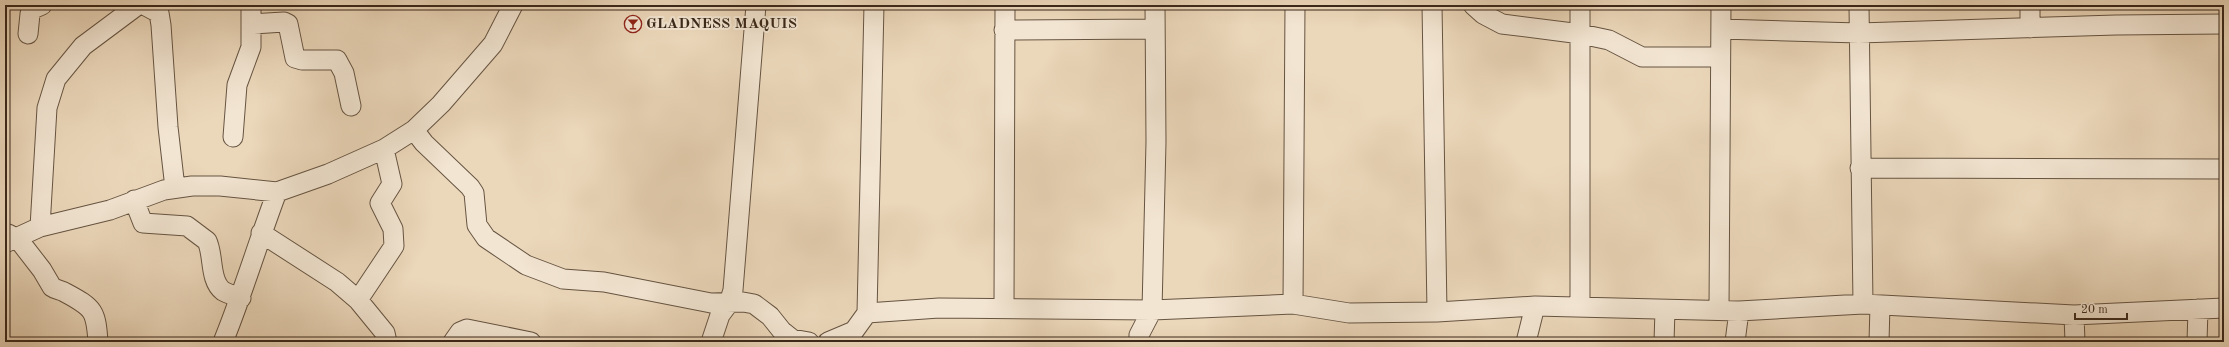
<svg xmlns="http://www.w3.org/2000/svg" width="2229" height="347" viewBox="0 0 2229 347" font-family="'Old Standard TT',serif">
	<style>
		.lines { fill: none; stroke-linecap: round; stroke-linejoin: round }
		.street-casing { stroke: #665442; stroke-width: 21 }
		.street { stroke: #f2e5d2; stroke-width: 19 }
		.labels { text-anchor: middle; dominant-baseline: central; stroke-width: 4; stroke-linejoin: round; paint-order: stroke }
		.poi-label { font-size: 15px; font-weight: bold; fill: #3a281a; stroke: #f2e5d2; text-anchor: start }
	</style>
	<rect width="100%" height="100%" fill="#ebd7ba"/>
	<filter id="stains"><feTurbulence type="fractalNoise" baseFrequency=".005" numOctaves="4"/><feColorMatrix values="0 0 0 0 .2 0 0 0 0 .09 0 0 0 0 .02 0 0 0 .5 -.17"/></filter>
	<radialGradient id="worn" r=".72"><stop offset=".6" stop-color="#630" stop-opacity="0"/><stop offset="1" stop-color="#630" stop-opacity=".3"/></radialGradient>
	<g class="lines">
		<defs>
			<path id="street" d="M 144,5 L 159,13 L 161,25 L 168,127 L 175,188
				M 1432,5 L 1437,312
				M 1473,5 L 1483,14 L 1502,24 L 1581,34 L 1609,40 L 1642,57 L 1719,57
				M 1859,5 L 1863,304
				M 252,24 L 284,22 L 288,24 L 295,58 L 302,60 L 337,60 L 344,73 L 351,106
				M 2030,28 L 2030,5
				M 1721,29 L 1859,33 L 2116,25 L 2224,24
				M 1004,30 L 1155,29
				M 28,34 L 30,14 L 33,9 L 42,5
				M 414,130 L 424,143 L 470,187 L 474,193 L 477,225 L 486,238 L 526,265 L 563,279 L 604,282 L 711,303 L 743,302 L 754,304 L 770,316 L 782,331 L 792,339 L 809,342
				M 233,137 L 237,85 L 251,47 L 251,5
				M 1860,168 L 2224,169
				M 134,200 L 143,223 L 187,226 L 207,241 C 214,255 209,280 223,291 C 228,294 236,296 241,298
				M 40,227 L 47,108 L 56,79 L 83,46 L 138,5
				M 261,233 L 337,282 L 358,300 L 385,333 L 387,342
				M 8,234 L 18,239 L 42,270 L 52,287 C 56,290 62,290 66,293 C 94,308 96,311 98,342
				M 5,243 L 40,227 L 110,210 L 164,190 L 192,186 L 220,186 L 277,192
				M 358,300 L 394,246 L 393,229 L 380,203 L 392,184 L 384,149
				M 1293,304 L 1295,5
				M 1580,306 L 1580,5
				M 1004,308 L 1005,5
				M 1719,310 L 1721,5
				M 867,313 L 939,308 L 1152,310 L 1293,304 L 1349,313 L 1437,312 L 1535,306 L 1739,311 L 1863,304 L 2074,315 L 2224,308
				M 2074,315 L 2075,342
				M 223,342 C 243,293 258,242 277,192 L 328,174 L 384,149 L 414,130 L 441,104 L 493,44 L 513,5
				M 453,342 L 460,332 L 467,329 L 531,342
				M 711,342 L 720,315 L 729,303 L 733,290 L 756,5
				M 828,342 L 854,331 L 867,313 L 874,5
				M 1139,342 L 1139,335 L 1152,310 L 1156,142 L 1155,5
				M 1526,342 L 1535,306
				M 1664,342 L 1665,310
				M 1735,342 L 1739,311
				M 1879,342 L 1880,305
				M 2197,342 L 2198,309"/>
		</defs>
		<!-- street casing -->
		<use href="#street" class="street-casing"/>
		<!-- street -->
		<use href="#street" class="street"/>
	</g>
	<!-- icons -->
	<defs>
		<symbol id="bar-ring" viewBox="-11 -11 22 22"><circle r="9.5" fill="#f2e5d2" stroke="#8f2418" stroke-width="1.5"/><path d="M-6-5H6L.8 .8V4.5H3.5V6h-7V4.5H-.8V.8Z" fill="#8f2418"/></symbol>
	</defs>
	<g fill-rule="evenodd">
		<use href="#bar-ring" x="623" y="14" width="20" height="20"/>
	</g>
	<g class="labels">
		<!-- poi labels -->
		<g class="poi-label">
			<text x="646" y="24">GLADNESS MAQUIS</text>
		</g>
	</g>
	<!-- margin -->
	<rect width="2229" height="347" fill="none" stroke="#ebd7ba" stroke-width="20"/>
	<rect x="6" y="6" width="2217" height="335" fill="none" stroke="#3a281a" stroke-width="2"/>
	<rect x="10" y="10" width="2209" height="327" fill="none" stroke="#3a281a"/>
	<!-- scale -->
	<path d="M2075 313v6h52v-6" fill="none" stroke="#3a281a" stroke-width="2"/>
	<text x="2081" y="313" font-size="12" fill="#3a281a" stroke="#f2e5d2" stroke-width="3" paint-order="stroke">20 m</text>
	<rect width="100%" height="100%" filter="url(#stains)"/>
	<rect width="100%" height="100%" fill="url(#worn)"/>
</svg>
